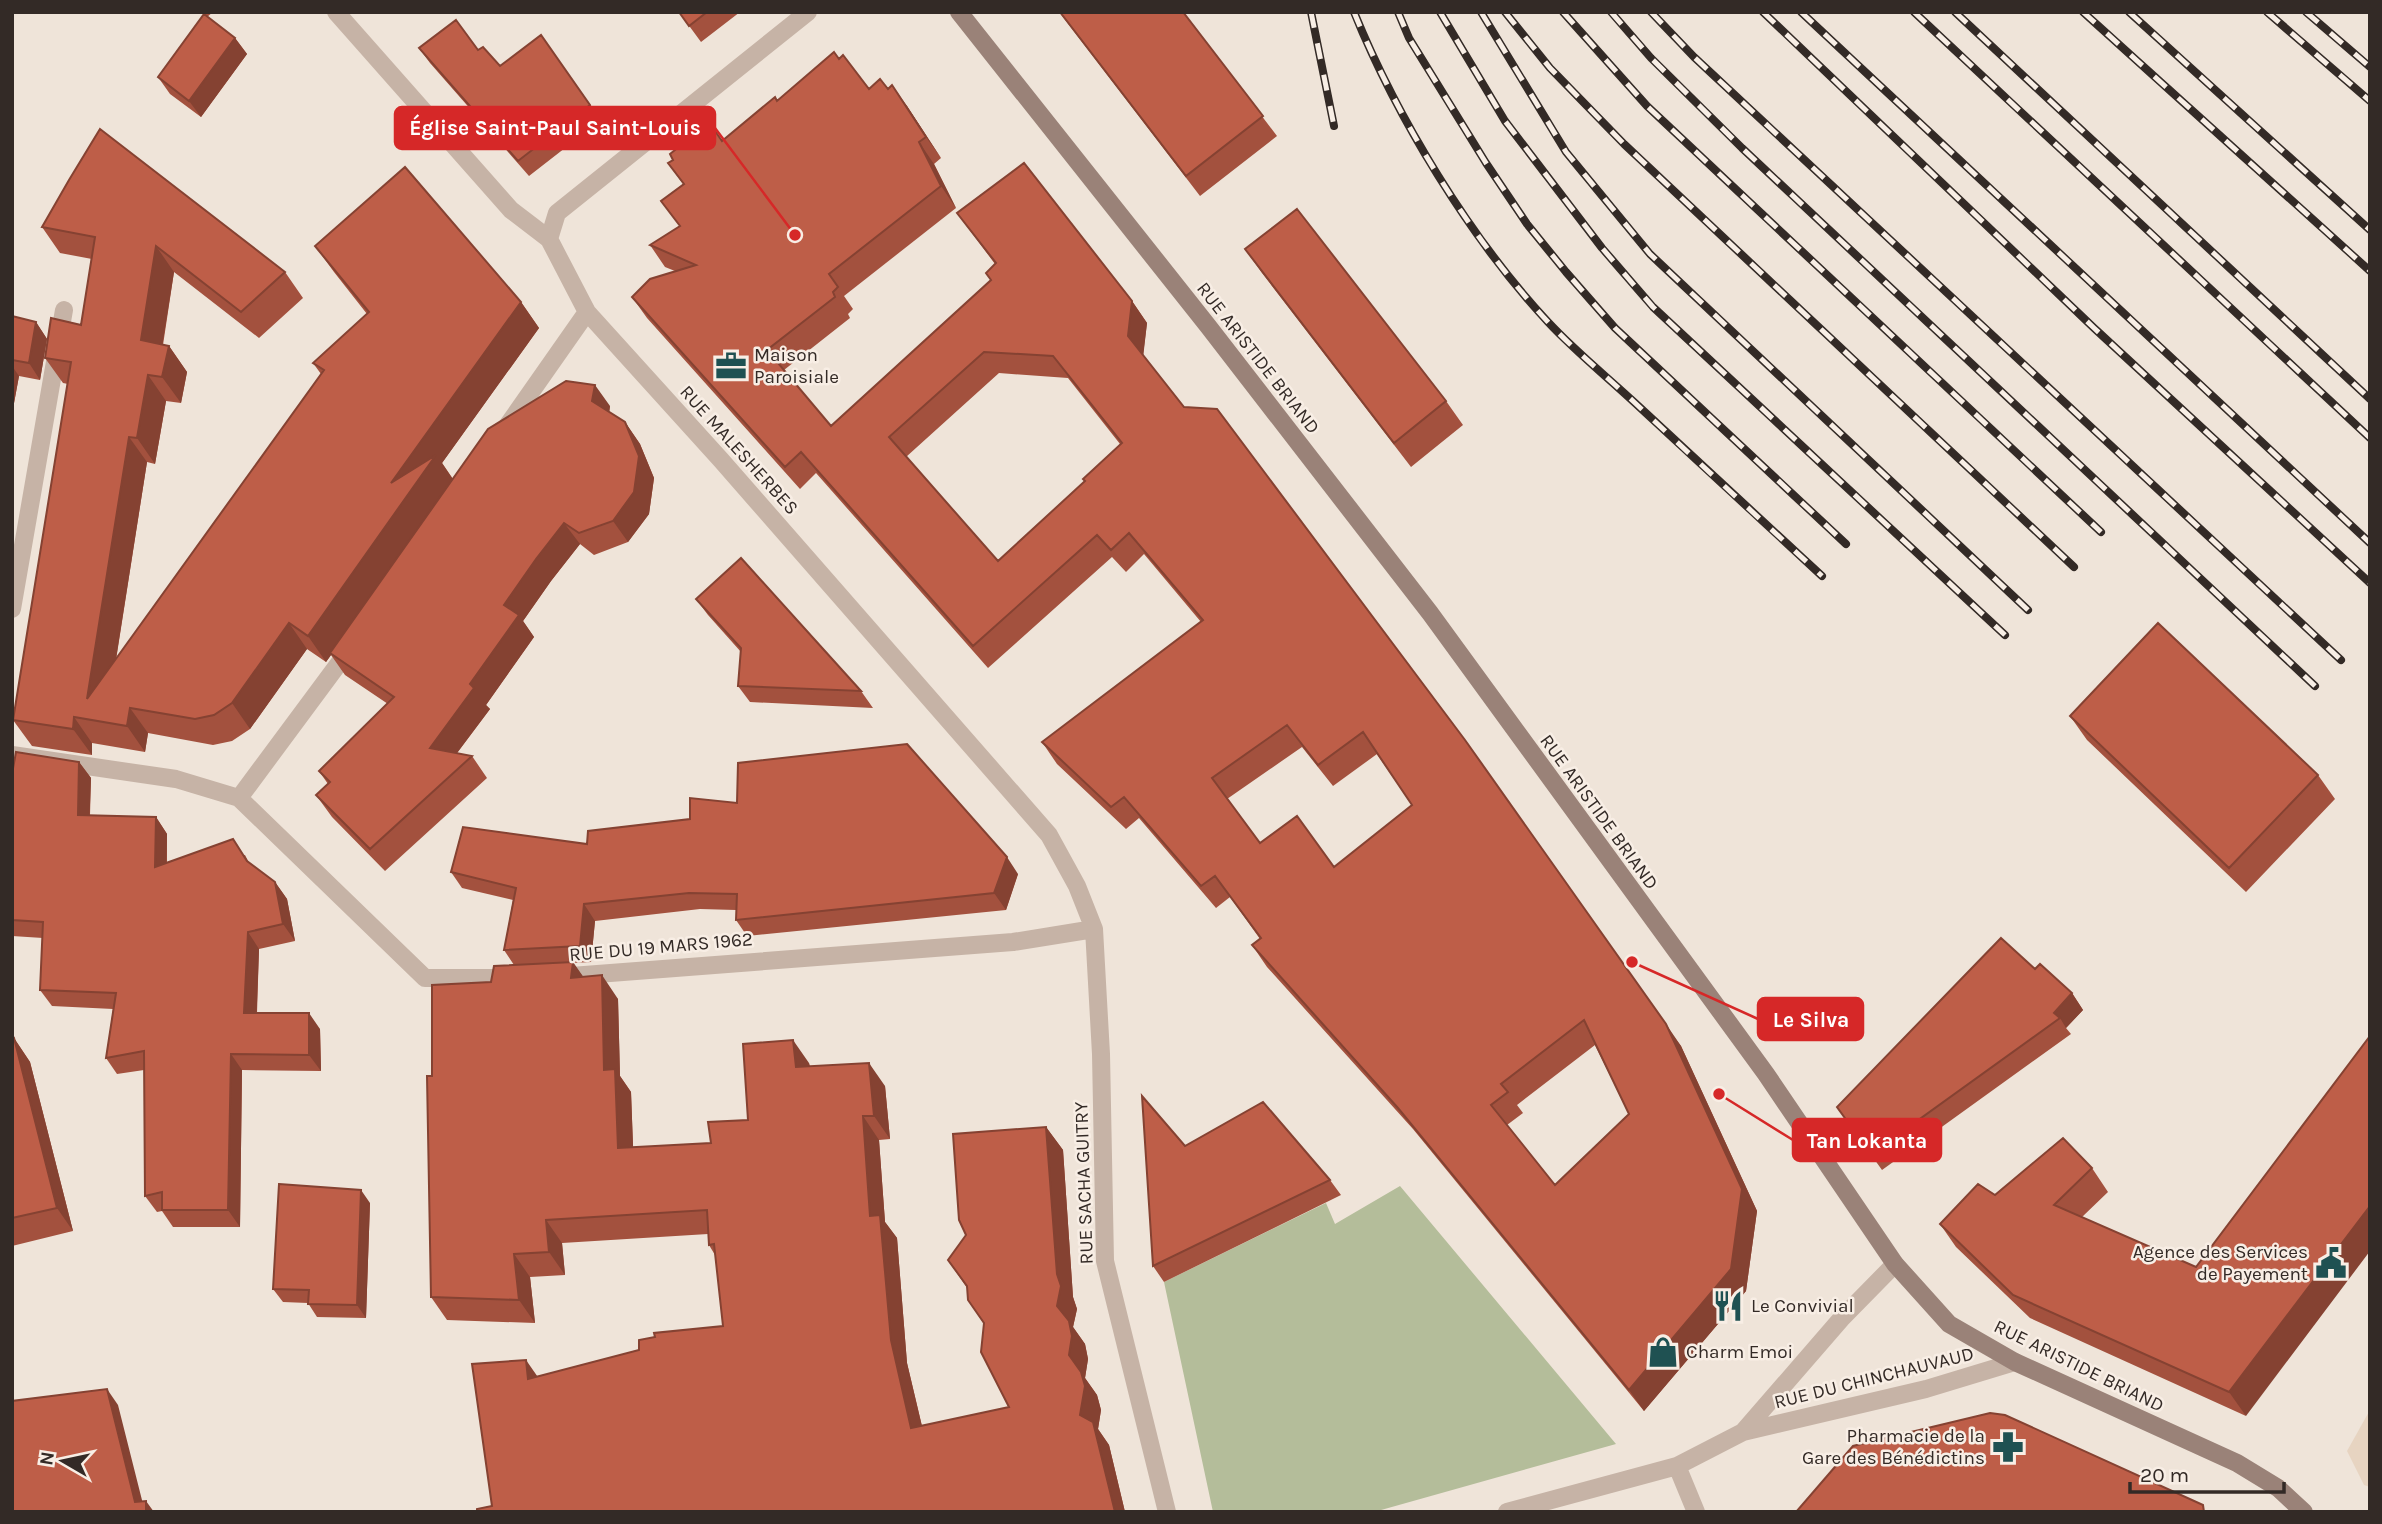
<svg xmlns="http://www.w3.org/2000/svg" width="2382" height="1524" viewBox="0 0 2382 1524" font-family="Karla,sans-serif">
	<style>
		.green { fill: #b4bd9a }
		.plaza { fill: #e7d4c1 }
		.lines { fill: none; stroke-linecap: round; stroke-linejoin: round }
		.street { stroke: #c6b3a6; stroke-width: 18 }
		.secondary { stroke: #9a8278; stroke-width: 18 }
		.rail-casing { stroke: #332a26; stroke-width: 8 }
		.rail { stroke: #f8eee5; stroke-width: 5; stroke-dasharray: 16; stroke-linecap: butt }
		.wall { fill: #a3513e; fill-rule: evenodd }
		.shaded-wall { fill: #854232 }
		.building { fill: #be5e48; stroke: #854232; stroke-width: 2; fill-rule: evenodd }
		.labels { text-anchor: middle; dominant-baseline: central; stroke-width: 5; stroke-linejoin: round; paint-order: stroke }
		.poi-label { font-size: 19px; fill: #332a26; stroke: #f8eee5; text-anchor: start }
		.street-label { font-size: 19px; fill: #332a26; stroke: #f8eee5 }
		.leader { fill: none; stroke: #d62828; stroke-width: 2.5 }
		.callout-dot { fill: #d62828; stroke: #f8eee5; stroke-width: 2.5 }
		.callout { fill: #d62828; stroke: #d62828; stroke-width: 2.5 }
		.callout-label { font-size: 21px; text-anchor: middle; font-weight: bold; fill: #fff }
	</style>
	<rect width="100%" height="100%" fill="#efe4d9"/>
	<!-- green -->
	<path class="green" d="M 1400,1186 L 1616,1444 L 1374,1512 L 1213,1512 L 1164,1282 L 1326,1203 L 1335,1224 Z"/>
	<!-- plaza -->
	<path class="plaza" d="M 2370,1410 L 2370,1487 L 2364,1485 L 2347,1451 Z"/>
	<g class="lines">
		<!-- street -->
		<path class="street" d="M 336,12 L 511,210 L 549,239 L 587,312 L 721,460 L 1049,835 L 1077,886 L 1094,929 L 1101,1054 L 1105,1261 L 1167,1512
			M 549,239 L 557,213 L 808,12
			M 505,429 L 587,312
			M 12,609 L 64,310
			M 12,755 L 176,779 L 239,798 L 425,978 L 516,978
			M 239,798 L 351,647
			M 558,977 L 1013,942 L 1094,929
			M 1743,1432 L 1841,1319 L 1895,1264
			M 1677,1466 L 1696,1512
			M 1507,1512 L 1677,1466 L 1743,1432 L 1926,1389 L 2015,1362"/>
		<!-- secondary -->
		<path class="secondary" d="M 959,12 L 1208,326 L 1430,613 L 1766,1074 L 1895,1264 L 1949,1324 L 2015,1362 L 2237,1463 L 2278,1488 L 2304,1512"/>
		<defs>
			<path id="rail" d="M 1311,12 L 1334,126
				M 1354,12 C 1397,118 1470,238 1548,322 C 1575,351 1606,376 1634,402 C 1696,460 1759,518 1822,576
				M 1398,12 L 1409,38 L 1486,163 L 1527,224 L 1566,272 L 1615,328 L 1846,544
				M 1440,12 L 1505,121 L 1602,248 L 1653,307 L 2005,635
				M 1481,12 L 1566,152 L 1650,254 L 2028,610
				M 1505,12 L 1550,68 L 1624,144 L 2074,567
				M 1563,12 L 1647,106 L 2101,532
				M 1611,12 L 1651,58 L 1742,148 L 2315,686
				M 1651,12 L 1694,57 L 2341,660
				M 1763,12 L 2094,328 L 2370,583
				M 1801,12 L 2370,543
				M 1914,12 L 2370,438
				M 1955,12 L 2370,399
				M 2083,12 L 2370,271
				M 2129,12 L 2370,230
				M 2267,12 L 2370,101
				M 2306,12 L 2370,67"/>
		</defs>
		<!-- rail casing -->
		<use href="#rail" class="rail-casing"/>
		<!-- rail -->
		<use href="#rail" class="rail"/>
	</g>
	<!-- wall -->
	<path class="wall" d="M 203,12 L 213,12 L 207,17 L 235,38 L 247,54 L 201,117 L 170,94 L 158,77 L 206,16 Z
		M 679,12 L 740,12 L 701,42 Z
		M 1059,12 L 1183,12 L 1277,136 L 1200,196 Z
		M 541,35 L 601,120 L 529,176 L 430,63 L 419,48 L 478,50 L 500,66 Z
		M 839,59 L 869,89 L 888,89 L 907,106 L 941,158 L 934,164 L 956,208 L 844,296 L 853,309 L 848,314 L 850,318 L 784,370 L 831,426 L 991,280 L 995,264 L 957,213 L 1132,301 L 1147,323 L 1143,355 L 1681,1046 L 1757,1211 L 1746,1291 L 1644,1411 L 1413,1129 L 1267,967 L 1252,945 L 1260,939 L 1230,897 L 1216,908 L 1139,818 L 1126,829 L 1057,764 L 1042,742 L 1201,622 L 1144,554 L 1126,572 L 1112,557 L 988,668 L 816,473 L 800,489 L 647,318 L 632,297 L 675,271 L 665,267 L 650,245 L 680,226 L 661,201 L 683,184 L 668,163 L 709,132 L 722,141 L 777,101 ZM 999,373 L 1068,378 L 1120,444 L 1085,482 L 998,561 L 906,457 ZM 1302,747 L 1333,786 L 1377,754 L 1412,805 L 1334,867 L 1260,843 L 1227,799 ZM 1595,1045 L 1629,1114 L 1555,1185 L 1507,1125 L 1523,1113 L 1517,1105 Z
		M 69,180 L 285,272 L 303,298 L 259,338 L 174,272 L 163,345 L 169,346 L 187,372 L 181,403 L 166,401 L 155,464 L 147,462 L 116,660 L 321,374 L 313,363 L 367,314 L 334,272 L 315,246 L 521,302 L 539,328 L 442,463 L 453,479 L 610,406 L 609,412 L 625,422 L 640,444 L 654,478 L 649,514 L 628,542 L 594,555 L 580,544 L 551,581 L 523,621 L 534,637 L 486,705 L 490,709 L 457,753 L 472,756 L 487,778 L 385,871 L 332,817 L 316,795 L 328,784 L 319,771 L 388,704 L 345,675 L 331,655 L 326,662 L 307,649 L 250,729 L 232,741 L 213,745 L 148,733 L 145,752 L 92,743 L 92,755 L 32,746 L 13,720 L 68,384 L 63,383 L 45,358 L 81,325 L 92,259 L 60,253 L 42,227 Z
		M 1245,249 L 1446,401 L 1463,425 L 1411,467 L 1262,273 Z
		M 12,316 L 36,322 L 47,339 L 40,380 L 19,376 L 12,414 Z
		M 696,599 L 861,691 L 873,708 L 750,702 L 738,686 L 741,652 L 708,615 Z
		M 2070,716 L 2318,775 L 2335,799 L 2246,892 L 2087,740 Z
		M 79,762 L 91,778 L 90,815 L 156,817 L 167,834 L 167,863 L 245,855 L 249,863 L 275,882 L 287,899 L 295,941 L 259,949 L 257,1013 L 320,1029 L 321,1071 L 242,1070 L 240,1227 L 173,1227 L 162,1211 L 157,1212 L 145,1196 L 144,1070 L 117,1074 L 106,1058 L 113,1009 L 52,1006 L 40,990 L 43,938 L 12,936 L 12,774 Z
		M 587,844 L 1018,874 L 1006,910 L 747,936 L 736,920 L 736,910 L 700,909 L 595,921 L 591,962 L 573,963 L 583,977 L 618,999 L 620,1076 L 631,1092 L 633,1147 L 711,1143 L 748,1120 L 809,1063 L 810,1066 L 885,1086 L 890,1139 L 879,1140 L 885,1222 L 897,1238 L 907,1363 L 922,1426 L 1009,1407 L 984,1324 L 968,1300 L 967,1288 L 948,1260 L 1046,1127 L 1063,1150 L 1073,1297 L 1077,1309 L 1073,1327 L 1085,1344 L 1088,1359 L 1085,1378 L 1097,1395 L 1101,1410 L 1098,1429 L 1109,1445 L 1125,1512 L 477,1512 L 492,1506 L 538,1377 L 639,1350 L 723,1326 L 715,1255 L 709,1245 L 708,1234 L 562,1243 L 565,1275 L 530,1277 L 535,1323 L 447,1320 L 431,1297 L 432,1076 L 491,982 L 514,965 L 504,950 L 513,900 L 462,888 L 451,872 Z
		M 2035,969 L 2072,993 L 2083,1010 L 2066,1028 L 2071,1034 L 1882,1170 L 1837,1107 Z
		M 14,1038 L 30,1062 L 73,1231 L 12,1246 L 12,1039 Z
		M 1185,1146 L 1330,1180 L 1341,1195 L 1164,1282 L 1153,1266 Z
		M 2092,1168 L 2108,1192 L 2082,1217 L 2196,1267 L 2246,1416 L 2030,1318 L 1956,1247 L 1940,1224 L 1995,1195 Z
		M 370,1203 L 366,1318 L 317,1317 L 308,1303 L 283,1302 L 273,1289 Z"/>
	<!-- shaded-wall -->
	<path class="shaded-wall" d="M 235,38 L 247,54 L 201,117 L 189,101 Z
		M 892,85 L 907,106 L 941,158 L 926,137 Z
		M 919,142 L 934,164 L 956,208 L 941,186 Z
		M 156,246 L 174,272 L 159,366 L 141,340 Z
		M 1132,301 L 1147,323 L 1143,358 L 1128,336 Z
		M 521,302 L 539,328 L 442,463 L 454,481 L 330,653 L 331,655 L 326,662 L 308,636 L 391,483 Z
		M 36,322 L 47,339 L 40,380 L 29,363 Z
		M 169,346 L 187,372 L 181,403 L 162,377 Z
		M 12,366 L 19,376 L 12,414 Z
		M 148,375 L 166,401 L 155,464 L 137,438 Z
		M 595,385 L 610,406 L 608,423 L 592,401 Z
		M 625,422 L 640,444 L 654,478 L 649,514 L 628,542 L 613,521 Z
		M 129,437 L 147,462 L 106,722 L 87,699 Z
		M 564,523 L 580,544 L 551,581 L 523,621 L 534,637 L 486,705 L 490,709 L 445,769 L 430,748 L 470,684 L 504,605 L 536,559 Z
		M 289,623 L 307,649 L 250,729 L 232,703 Z
		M 130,708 L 148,733 L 145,752 L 127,726 Z
		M 74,717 L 92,743 L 92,755 L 73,729 Z
		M 79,762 L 91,778 L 89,831 L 78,815 Z
		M 156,817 L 167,834 L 166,884 L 155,867 Z
		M 1007,857 L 1018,874 L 1006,910 L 994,893 Z
		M 275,882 L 287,899 L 295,941 L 283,924 Z
		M 584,904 L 595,921 L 591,962 L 580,946 Z
		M 248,932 L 259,949 L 256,1030 L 244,1013 Z
		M 573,962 L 589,985 L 571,978 Z
		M 602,975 L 618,999 L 620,1076 L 631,1092 L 634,1171 L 618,1148 L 604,1070 Z
		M 2072,993 L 2083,1010 L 2066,1028 L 2060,1018 L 2054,1013 Z
		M 309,1013 L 320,1029 L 321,1071 L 309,1055 Z
		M 1666,1024 L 1681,1046 L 1757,1211 L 1746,1291 L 1644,1411 L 1629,1390 Z
		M 14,1038 L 30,1062 L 73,1231 L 57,1208 Z
		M 793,1040 L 809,1063 L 812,1090 L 796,1067 Z
		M 231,1054 L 242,1070 L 240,1227 L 228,1210 Z
		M 869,1063 L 885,1086 L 890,1139 L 874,1116 Z
		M 863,1116 L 879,1140 L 885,1222 L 897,1238 L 907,1363 L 928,1452 L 911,1428 L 891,1340 L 870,1216 Z
		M 1046,1127 L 1063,1150 L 1073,1297 L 1077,1309 L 1073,1327 L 1085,1344 L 1088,1359 L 1085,1378 L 1097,1395 L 1101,1410 L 1098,1429 L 1109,1445 L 1125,1512 L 1115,1512 L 1080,1415 L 1069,1355 L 1057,1306 L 1057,1274 Z
		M 361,1190 L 370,1203 L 366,1318 L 357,1305 Z
		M 2370,1206 L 2370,1251 L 2246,1416 L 2229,1392 Z
		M 546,1220 L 562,1243 L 565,1275 L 549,1252 Z
		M 514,1254 L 530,1277 L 535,1323 L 519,1300 Z
		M 526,1360 L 542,1383 L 528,1379 Z
		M 107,1389 L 118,1405 L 145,1512 L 135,1502 Z
		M 146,1501 L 154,1512 L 146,1512 Z"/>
	<!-- building -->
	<path class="building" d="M 679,12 L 707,12 L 689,26 Z
		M 1060,12 L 1183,12 L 1263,116 L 1186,176 Z
		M 204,14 L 235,38 L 189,101 L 158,77 Z
		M 456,20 L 478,50 L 483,47 L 500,66 L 541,35 L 590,105 L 518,161 L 419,48 Z
		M 834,52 L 839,59 L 843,55 L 869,89 L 880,79 L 888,89 L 892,85 L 926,137 L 919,142 L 941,186 L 829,274 L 838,287 L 833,292 L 835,297 L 767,350 L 831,426 L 991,280 L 986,273 L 996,263 L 957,213 L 1024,163 L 1132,301 L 1128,336 L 1184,407 L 1217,409 L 1465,740 L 1666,1024 L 1742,1189 L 1731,1269 L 1629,1390 L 1398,1108 L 1252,945 L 1261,938 L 1215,876 L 1201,886 L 1124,797 L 1111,807 L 1042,742 L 1203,620 L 1129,533 L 1111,550 L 1097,535 L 973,646 L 801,452 L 785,467 L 632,297 L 650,279 L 696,265 L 650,245 L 680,226 L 661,201 L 684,184 L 668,163 L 673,160 L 670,154 L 705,126 L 709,132 L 713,128 L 722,141 L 775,97 L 777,101 ZM 984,352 L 1053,356 L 1122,443 L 1083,479 L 1085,481 L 998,561 L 889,437 ZM 1287,725 L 1318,765 L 1363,732 L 1412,805 L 1334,867 L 1297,816 L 1260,843 L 1212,778 ZM 1584,1020 L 1629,1114 L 1555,1185 L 1491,1105 L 1508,1092 L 1501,1084 Z
		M 100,129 L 285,272 L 241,312 L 156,246 L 141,340 L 169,346 L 162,377 L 148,375 L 137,438 L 129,437 L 87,699 L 324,370 L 313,363 L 369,312 L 315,246 L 405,167 L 521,302 L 391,483 L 436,455 L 308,636 L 289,623 L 232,703 L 214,715 L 195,719 L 130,708 L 127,726 L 74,717 L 73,729 L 13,720 L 71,362 L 45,358 L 51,318 L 81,325 L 95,237 L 42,227 L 69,180 Z
		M 1297,209 L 1446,401 L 1394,443 L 1245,249 Z
		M 12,316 L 36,322 L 29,363 L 12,360 Z
		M 566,381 L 595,385 L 592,401 L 625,422 L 639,456 L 634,492 L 613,521 L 579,533 L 564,523 L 536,559 L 504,605 L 519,615 L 470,684 L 474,688 L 430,748 L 472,756 L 370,849 L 316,795 L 330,782 L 319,771 L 394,697 L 330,653 L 488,429 Z
		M 741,558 L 861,691 L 738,686 L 741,648 L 696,599 Z
		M 2158,623 L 2318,775 L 2229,868 L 2070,716 Z
		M 907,744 L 1007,857 L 994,893 L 736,920 L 737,894 L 689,893 L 584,904 L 580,946 L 504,950 L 516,888 L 451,872 L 463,827 L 587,844 L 588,831 L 690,819 L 690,798 L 737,803 L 738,763 Z
		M 16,752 L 79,762 L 78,815 L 156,817 L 155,867 L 233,839 L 247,861 L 275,882 L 283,924 L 248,932 L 244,1013 L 309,1013 L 309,1055 L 231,1054 L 228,1210 L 162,1210 L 162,1192 L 145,1196 L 144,1051 L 106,1058 L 116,993 L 40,990 L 43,922 L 12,920 L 12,774 Z
		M 2001,938 L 2035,969 L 2040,964 L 2072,993 L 2054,1013 L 2060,1018 L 1871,1154 L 1837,1107 Z
		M 573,962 L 571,978 L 602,975 L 604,1070 L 615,1069 L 618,1148 L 711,1143 L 708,1122 L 748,1120 L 743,1044 L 793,1040 L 796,1067 L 869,1063 L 874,1116 L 863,1116 L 870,1216 L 880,1215 L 891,1340 L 911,1428 L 1009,1407 L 981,1352 L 984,1323 L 968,1300 L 967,1286 L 948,1260 L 966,1235 L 959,1220 L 953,1134 L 1046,1127 L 1057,1274 L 1061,1286 L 1057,1306 L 1069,1321 L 1072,1336 L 1069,1355 L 1081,1372 L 1085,1386 L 1080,1415 L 1093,1422 L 1115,1512 L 477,1512 L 477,1509 L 492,1506 L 472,1364 L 526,1360 L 528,1379 L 639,1350 L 639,1340 L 655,1337 L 654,1333 L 723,1326 L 714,1244 L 709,1245 L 707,1210 L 546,1220 L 549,1252 L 514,1254 L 519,1300 L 431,1297 L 427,1076 L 432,1076 L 432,985 L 491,982 L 494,966 Z
		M 2370,1036 L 2370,1206 L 2229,1392 L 2013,1295 L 1940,1224 L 1978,1184 L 1995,1195 L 2063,1138 L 2092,1168 L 2054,1205 L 2196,1267 Z
		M 14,1038 L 57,1208 L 12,1218 L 12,1039 Z
		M 1142,1096 L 1185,1146 L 1263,1102 L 1330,1180 L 1153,1266 Z
		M 279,1184 L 361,1190 L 357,1305 L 308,1304 L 309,1290 L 273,1289 Z
		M 107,1389 L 135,1502 L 146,1501 L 146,1512 L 12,1512 L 12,1401 Z
		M 1990,1413 L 2005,1415 L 2203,1505 L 2204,1512 L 1796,1512 L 1853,1446 Z"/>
	<!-- icons -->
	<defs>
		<symbol id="office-bare" viewBox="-9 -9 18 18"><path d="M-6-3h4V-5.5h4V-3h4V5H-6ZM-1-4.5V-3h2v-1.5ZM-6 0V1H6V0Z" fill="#1f5152" stroke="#f8eee5" stroke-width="2.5" paint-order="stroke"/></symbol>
		<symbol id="civic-bare" viewBox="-9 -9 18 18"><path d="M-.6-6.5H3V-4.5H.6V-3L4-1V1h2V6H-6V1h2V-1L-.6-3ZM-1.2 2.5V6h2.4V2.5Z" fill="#1f5152" stroke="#f8eee5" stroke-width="2.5" paint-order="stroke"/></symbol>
		<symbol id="restaurant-bare" viewBox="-9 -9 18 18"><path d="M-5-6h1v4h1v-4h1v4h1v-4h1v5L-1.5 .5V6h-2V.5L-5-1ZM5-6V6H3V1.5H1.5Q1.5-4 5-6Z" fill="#1f5152" stroke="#f8eee5" stroke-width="2.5" paint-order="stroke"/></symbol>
		<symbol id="shop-bare" viewBox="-9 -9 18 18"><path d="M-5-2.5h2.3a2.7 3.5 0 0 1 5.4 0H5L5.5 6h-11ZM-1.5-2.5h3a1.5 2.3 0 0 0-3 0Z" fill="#1f5152" stroke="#f8eee5" stroke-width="2.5" paint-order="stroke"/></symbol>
		<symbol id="pharmacy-bare" viewBox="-9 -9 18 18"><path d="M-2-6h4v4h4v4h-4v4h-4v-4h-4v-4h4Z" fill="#1f5152" stroke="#f8eee5" stroke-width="2.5" paint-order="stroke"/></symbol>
	</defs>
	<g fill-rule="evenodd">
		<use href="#office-bare" x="709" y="344" width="44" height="44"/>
		<use href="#civic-bare" x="2309" y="1241" width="44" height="44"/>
		<use href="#restaurant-bare" x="1706" y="1284" width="44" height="44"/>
		<use href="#shop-bare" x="1641" y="1330" width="44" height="44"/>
		<use href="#pharmacy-bare" x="1986" y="1425" width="44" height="44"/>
	</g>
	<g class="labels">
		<!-- poi labels -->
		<g class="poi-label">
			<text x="754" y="355">Maison<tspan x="754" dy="22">Paroisiale</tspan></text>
			<text x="2308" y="1252" text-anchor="end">Agence des Services<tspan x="2308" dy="22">de Payement</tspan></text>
			<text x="1751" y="1306">Le Convivial</text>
			<text x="1686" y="1352">Charm Emoi</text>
			<text x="1985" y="1436" text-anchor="end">Pharmacie de la<tspan x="1985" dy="22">Gare des Bénédictins</tspan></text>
		</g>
		<!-- street labels -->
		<g class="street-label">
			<text transform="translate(1258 358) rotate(52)">RUE ARISTIDE BRIAND</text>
			<text transform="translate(739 450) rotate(48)">RUE MALESHERBES</text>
			<text transform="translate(1599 812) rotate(54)">RUE ARISTIDE BRIAND</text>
			<text transform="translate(661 947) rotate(-5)">RUE DU 19 MARS 1962</text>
			<text transform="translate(1084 1183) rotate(-92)">RUE SACHA GUITRY</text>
			<text transform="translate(2079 1366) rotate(26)">RUE ARISTIDE BRIAND</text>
			<text transform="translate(1874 1378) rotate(-14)">RUE DU CHINCHAUVAUD</text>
		</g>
	</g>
	<!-- callouts -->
	<path class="leader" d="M795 235L715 128M1632 962L1758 1019M1719 1094L1793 1140"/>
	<g class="callout-dot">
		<circle cx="795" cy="235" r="7"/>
		<circle cx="1632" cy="962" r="7"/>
		<circle cx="1719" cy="1094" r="7"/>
	</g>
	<g class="callout">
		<rect x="395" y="107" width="320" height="42" rx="7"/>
		<rect x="1758" y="998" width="105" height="42" rx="7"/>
		<rect x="1793" y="1119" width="148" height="42" rx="7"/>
	</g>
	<g class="callout-label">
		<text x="555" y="135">Église Saint-Paul Saint-Louis</text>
		<text x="1811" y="1027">Le Silva</text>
		<text x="1867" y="1148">Tan Lokanta</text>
	</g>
	<!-- border -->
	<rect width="2382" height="1524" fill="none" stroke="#332a26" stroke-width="28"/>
	<!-- north arrow -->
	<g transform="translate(63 1461) rotate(279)" stroke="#f8eee5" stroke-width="5" paint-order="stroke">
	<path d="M0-5L12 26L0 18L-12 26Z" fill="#332a26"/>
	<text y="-10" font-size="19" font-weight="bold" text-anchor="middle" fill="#332a26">N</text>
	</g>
	<!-- scale -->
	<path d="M2130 1482v10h154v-10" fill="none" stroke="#332a26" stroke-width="3.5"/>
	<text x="2140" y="1482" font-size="21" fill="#332a26" stroke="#f8eee5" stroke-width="5" paint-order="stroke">20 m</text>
</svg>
